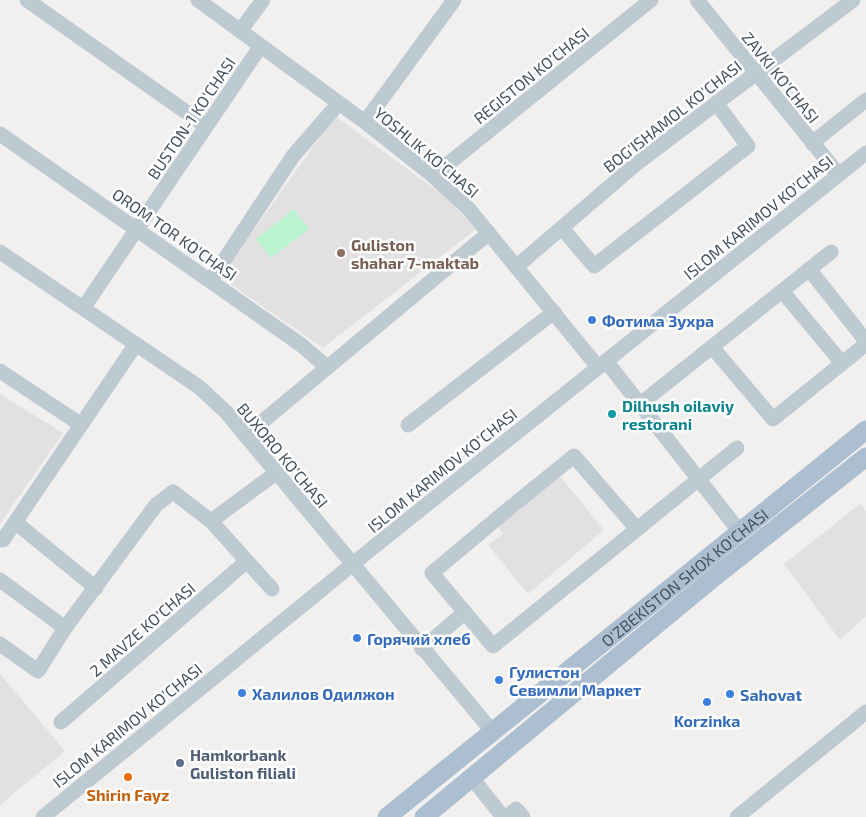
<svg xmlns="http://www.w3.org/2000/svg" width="866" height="817" viewBox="0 0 866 817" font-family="'Exo 2',sans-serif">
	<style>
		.education { fill: #e3e0e1 }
		.green { fill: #baf3d0 }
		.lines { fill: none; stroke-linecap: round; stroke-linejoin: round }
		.minor { stroke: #becad2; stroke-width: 15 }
		.major { stroke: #acbfd0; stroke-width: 19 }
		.education-dot { fill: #8d6e63; stroke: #fff; stroke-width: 2 }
		.shop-dot { fill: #3f7fe0; stroke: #fff; stroke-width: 2 }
		.culture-dot { fill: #0f9aa8; stroke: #fff; stroke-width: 2 }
		.service-dot { fill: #5c6f8a; stroke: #fff; stroke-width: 2 }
		.food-dot { fill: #e8710a; stroke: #fff; stroke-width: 2 }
		.labels { text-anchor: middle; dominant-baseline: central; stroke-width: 5; stroke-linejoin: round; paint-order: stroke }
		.street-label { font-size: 16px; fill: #45535e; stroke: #fff }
		.education-label { font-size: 16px; font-weight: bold; fill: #785e54; stroke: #fff; text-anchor: start }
		.shop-label { font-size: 16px; font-weight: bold; fill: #366cbe; stroke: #fff; text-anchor: start }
		.culture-label { font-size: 16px; font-weight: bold; fill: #0d838f; stroke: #fff; text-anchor: start }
		.service-label { font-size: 16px; font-weight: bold; fill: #4e5e75; stroke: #fff; text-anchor: start }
		.food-label { font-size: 16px; font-weight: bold; fill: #c56008; stroke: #fff }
	</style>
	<rect width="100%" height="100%" fill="#f2efef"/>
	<!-- education -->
	<path class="education" d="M 335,116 L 447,198 L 476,229 L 323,348 L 220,277 Z
		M 0,394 L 63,433 L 0,524 Z
		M 559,475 L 604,530 L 528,594 L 488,545 L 503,534 L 496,525 Z
		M 860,504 L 866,511 L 866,616 L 840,640 L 784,564 Z
		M 0,674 L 65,751 L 0,805 Z"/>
	<!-- green -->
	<path class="green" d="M 294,209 L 309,229 L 271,258 L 256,239 Z"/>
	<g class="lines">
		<!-- minor -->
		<path class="minor" d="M 27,0 L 206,126
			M 198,0 L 365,122 L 433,176 L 468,208 L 598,367
			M 697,0 L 839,175
			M 240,31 L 263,0
			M 365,122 L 454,0
			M 0,134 L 300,344 L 327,367
			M 812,143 L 866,100
			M 433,176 L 651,0
			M 562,228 L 594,266 L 748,146 L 716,103
			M 0,252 L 199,387 L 226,412 L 492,731
			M 516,267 L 636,164 L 853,0
			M 809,269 L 866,341
			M 211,280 L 293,156 L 339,103
			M 782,291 L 842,363
			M 84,307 L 260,47
			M 712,347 L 773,419 L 866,344
			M 606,361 L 740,532
			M 0,371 L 80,424
			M 639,405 L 831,252
			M 408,425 L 554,312
			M 245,436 L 489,233
			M 517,502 L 574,456 L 637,529
			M 512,506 L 432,573 L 493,646 L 737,448
			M 211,521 L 272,589
			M 15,522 L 96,588
			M 0,538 L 3,540 L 136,344
			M 0,580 L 65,628
			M 0,644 L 38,671 L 65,628 L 156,505 L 173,492 L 211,521 L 276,473
			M 422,649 L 465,612
			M 61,722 L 247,561
			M 472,778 L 503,817
			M 43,817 L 370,550 L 866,153
			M 507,817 L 516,809 L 523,817
			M 737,817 L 866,712"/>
		<!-- major -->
		<g class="major">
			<path id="s1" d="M 387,817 L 866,430"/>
			<path d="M 424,817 L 713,578 L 866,457"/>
		</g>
	</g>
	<!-- markers -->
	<circle class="education-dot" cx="341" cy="253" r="5"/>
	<g class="shop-dot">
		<circle cx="592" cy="320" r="5"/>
		<circle cx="357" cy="638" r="5"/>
		<circle cx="499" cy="680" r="5"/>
		<circle cx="242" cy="693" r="5"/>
		<circle cx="730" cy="694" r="5"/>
		<circle cx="707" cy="702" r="5"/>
	</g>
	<circle class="culture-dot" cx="612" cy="414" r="5"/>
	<circle class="service-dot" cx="180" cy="763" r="5"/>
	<circle class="food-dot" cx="128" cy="777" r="5"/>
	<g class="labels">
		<!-- street labels -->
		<g class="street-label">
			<text transform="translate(531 75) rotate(-39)">REGISTON KO'CHASI</text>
			<text transform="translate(781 77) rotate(51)">ZAVKI KO'CHASI</text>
			<text transform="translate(672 116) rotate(-38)">BOG'ISHAMOL KO'CHASI</text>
			<text transform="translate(191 118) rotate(-56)">BUSTON-1 KO'CHASI</text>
			<text transform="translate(427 152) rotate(40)">YOSHLIK KO'CHASI</text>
			<text transform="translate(758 217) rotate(-39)">ISLOM KARIMOV KO'CHASI</text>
			<text transform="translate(175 234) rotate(35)">OROM TOR KO'CHASI</text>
			<text transform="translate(283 455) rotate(50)">BUXORO KO'CHASI</text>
			<text transform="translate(442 470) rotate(-39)">ISLOM KARIMOV KO'CHASI</text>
			<text stroke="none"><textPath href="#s1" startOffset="382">O'ZBEKISTON SHOX KO'CHASI</textPath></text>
			<text transform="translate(142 629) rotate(-41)">2 MAVZE KO'CHASI</text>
			<text transform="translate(127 725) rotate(-39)">ISLOM KARIMOV KO'CHASI</text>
		</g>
		<!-- education labels -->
		<g class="education-label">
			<text x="351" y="244">Guliston<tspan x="351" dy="18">shahar 7-maktab</tspan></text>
		</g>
		<!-- shop labels -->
		<g class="shop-label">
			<text x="602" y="320">Фотима Зухра</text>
			<text x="367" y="638">Горячий хлеб</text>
			<text x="509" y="671">Гулистон<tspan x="509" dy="18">Севимли Маркет</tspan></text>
			<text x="252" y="693">Халилов Одилжон</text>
			<text x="740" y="694">Sahovat</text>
			<text x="707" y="720" text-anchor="middle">Korzinka</text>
		</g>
		<!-- culture labels -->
		<g class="culture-label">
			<text x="622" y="405">Dilhush oilaviy<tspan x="622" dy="18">restorani</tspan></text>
		</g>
		<!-- service labels -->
		<g class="service-label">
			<text x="190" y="754">Hamkorbank<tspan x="190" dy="18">Guliston filiali</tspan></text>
		</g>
		<!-- food labels -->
		<g class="food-label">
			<text x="128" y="794">Shirin Fayz</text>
		</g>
	</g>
</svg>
